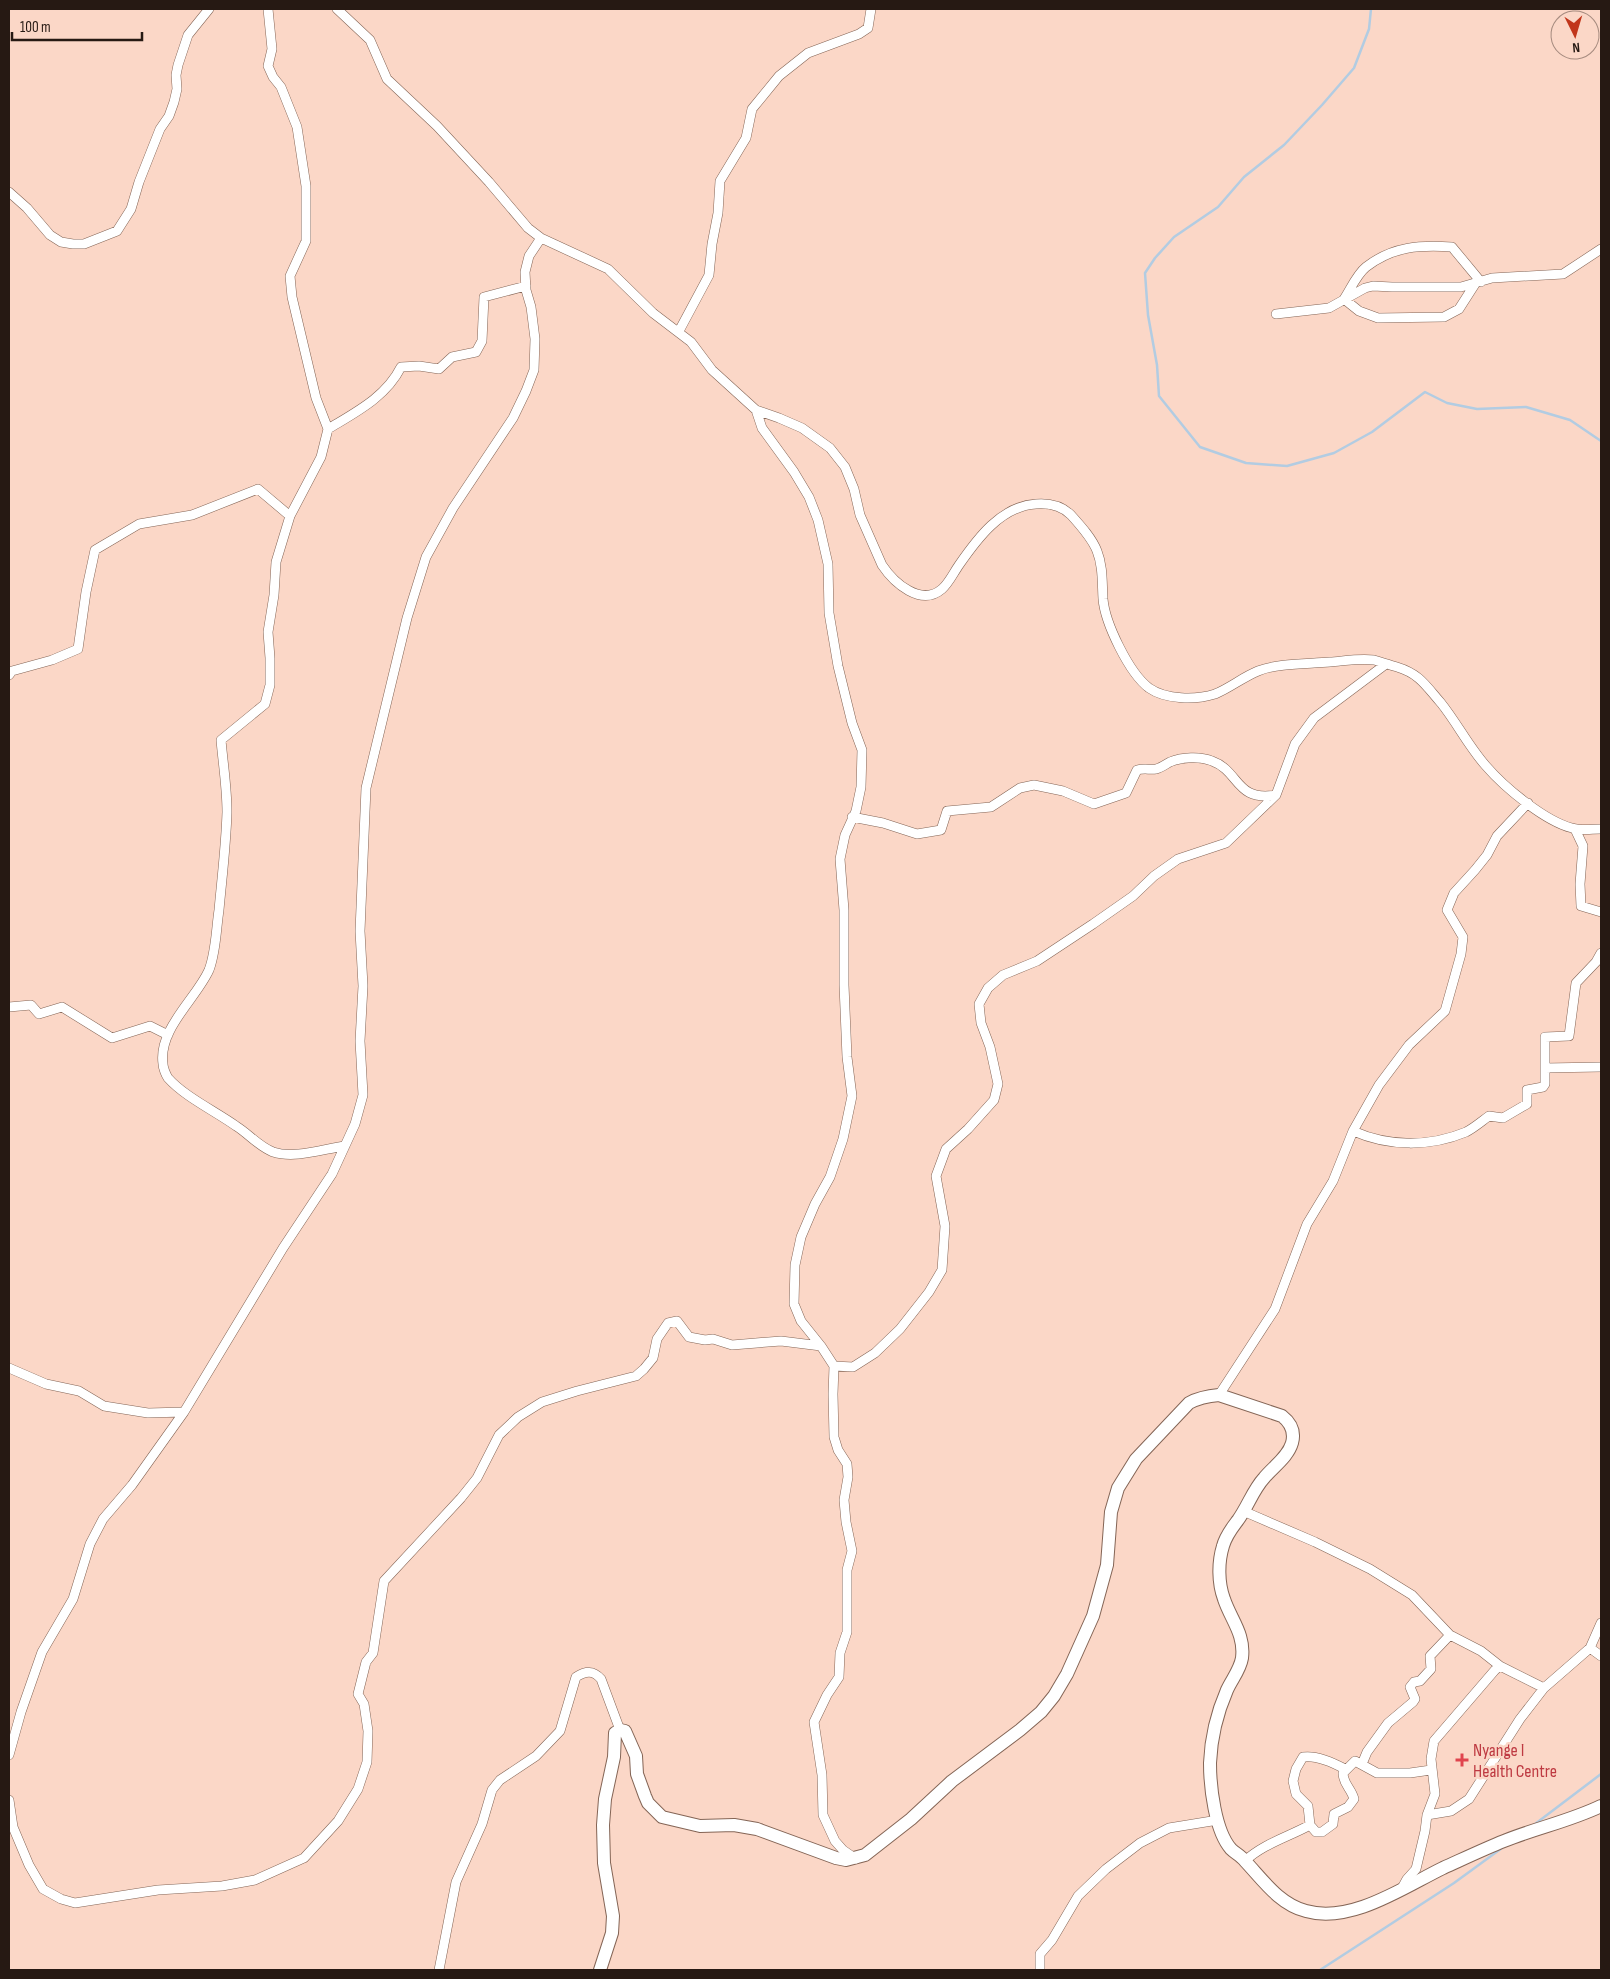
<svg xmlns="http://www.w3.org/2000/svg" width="1610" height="1979" viewBox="0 0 1610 1979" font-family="'Sofia Sans Condensed',sans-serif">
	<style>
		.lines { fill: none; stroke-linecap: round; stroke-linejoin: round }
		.stream { stroke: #b2cce2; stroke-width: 2.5 }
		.street-casing { stroke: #846556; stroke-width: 10 }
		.secondary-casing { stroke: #846556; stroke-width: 14 }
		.street { stroke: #fff; stroke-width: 9 }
		.secondary { stroke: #fff; stroke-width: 12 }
		.health-dot { fill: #e0444e; stroke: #fbd7c7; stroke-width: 2 }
		.labels { text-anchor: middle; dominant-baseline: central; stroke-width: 5; stroke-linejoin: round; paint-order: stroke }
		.health-label { font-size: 18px; fill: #be3a42; stroke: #fbd7c7; text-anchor: start }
	</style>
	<rect width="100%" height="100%" fill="#fbd7c7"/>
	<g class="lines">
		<!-- stream -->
		<path class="stream" d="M 1371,9 L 1369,29 L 1354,68 L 1322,105 L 1284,145 L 1244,177 L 1218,207 L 1174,237 L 1155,258 L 1145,273 L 1148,315 L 1157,365 L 1159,396 L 1200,447 L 1246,463 L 1287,466 L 1334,453 L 1372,432 L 1425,392 L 1447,403 L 1477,409 L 1526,407 L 1570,420 L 1601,441
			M 1535,1824 L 1601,1774
			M 1320,1970 L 1454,1883 L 1502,1848"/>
		<defs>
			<path id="street" d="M 268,9 L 272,49 L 268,66 L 273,77 L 281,87 L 297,127 L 306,186 L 306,241 L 290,276 L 292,297 L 316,398 L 328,429 L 321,457 L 290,516 L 276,562 L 274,595 L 268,632 L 270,658 L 270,685 L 265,704 L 221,740 C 223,763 227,788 227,812 C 226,845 222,877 219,910 C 216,930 216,952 209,970 C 196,999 158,1029 163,1064 C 163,1068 166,1075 168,1078 C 185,1097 215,1111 236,1126 C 249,1134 258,1146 273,1152 C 295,1159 323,1149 345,1146
				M 337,9 L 370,40 L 387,79 L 437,126 L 489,182 L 528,228 L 541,238 L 608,269 L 653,313 L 691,342 L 712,370 L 756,410 L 779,418 L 802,428 L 830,448 L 845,467 L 854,489 L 860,515 L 882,565 C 894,583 921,607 942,589 C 949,583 954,572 959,565 C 977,539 1001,506 1036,504 C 1049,503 1062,506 1071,515 C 1080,525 1092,538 1097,551 C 1103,566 1102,582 1103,599 C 1105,623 1129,673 1149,688 C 1166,700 1196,700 1215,694 C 1230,688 1243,677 1258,671 C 1278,663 1308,664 1330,662 C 1344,661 1360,658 1374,660 C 1382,662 1390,665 1397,667 C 1420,674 1426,686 1441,703 C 1457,723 1469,747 1486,766 C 1505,788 1545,821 1572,828 C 1582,831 1591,829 1601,829
				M 9,192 L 27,208 L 50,235 L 61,242 L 73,244 L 84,244 L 117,231 L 131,209 L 139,182 L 160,129 L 169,116 L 174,102 L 177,89 L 176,75 L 178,65 L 188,35 L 209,9
				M 1475,284 L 1459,309 L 1444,317 L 1378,318 L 1359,311 L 1344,299 C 1350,290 1357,274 1366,267 C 1393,246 1420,245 1452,247 L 1481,282
				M 1276,314 L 1329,308 L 1365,288 L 1373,286 L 1392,287 L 1461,287 L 1492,278 L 1563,274 L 1601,249
				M 679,331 L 709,275 L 712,244 L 718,213 L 720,181 L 746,138 L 752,109 L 779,76 L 808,53 L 859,34 L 868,28 L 871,9
				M 756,410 L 762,428 L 794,472 L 809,497 L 818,520 L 828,564 L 829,613 L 838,666 L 852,723 L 862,750 L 861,787 L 856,811 L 845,835 L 840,859 L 844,910 L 844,985 L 847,1057 L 852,1096 L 843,1139 L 830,1177 L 815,1204 L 801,1237 L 795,1265 L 794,1304 L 801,1321 L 821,1346 L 834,1366 L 833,1394 L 834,1437 L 838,1450 L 847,1464 L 848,1477 L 844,1500 L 846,1522 L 852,1551 L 847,1570 L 847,1632 L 840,1653 L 839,1677 L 827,1695 L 814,1722 L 822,1775 L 823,1815 L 835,1841 L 843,1850 L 856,1859
				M 328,429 C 356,412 386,397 401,367 L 419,366 L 439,369 L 452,357 L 476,352 L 482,341 L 484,297 L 526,286
				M 9,675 L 12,671 L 52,660 L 78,649 L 86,592 L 95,550 L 139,524 L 192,515 L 258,489 L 290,516
				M 852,817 L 883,823 L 917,834 L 941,830 L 947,811 L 991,807 L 1020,788 L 1034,785 L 1063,791 L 1094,804 L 1126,793 L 1137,770 C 1144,768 1150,770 1156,769 C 1161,768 1166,764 1170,762 C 1182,757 1200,756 1212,761 C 1240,771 1235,802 1276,795
				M 1575,829 L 1583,846 L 1580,884 L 1581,906 L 1601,912
				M 9,1007 L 31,1005 L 39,1014 L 62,1007 L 112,1038 L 150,1026 L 168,1035
				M 1545,1068 L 1601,1067
				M 1353,1131 C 1389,1147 1430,1147 1466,1132 C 1474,1128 1482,1121 1489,1116 L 1503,1118 L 1527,1104 L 1527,1090 L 1543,1087 L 1545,1084 L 1545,1037 L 1569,1036 L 1576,983 L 1596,962 L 1601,953
				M 834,1366 L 853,1367 L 875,1353 L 900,1329 L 929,1292 L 942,1270 L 945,1226 L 936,1176 L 946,1149 L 968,1129 L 994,1100 L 998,1084 L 990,1047 L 981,1023 L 979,1004 L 988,988 L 1003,975 L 1037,961 L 1093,924 L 1133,896 L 1154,876 L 1178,859 L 1226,843 L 1276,795 L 1295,744 L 1314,718 L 1386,664
				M 9,1368 L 46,1384 L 79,1391 L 104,1406 L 148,1413 L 184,1412
				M 1219,1395 L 1275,1309 L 1307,1224 L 1333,1181 L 1353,1131 L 1379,1085 L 1409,1045 L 1445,1011 L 1461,954 L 1463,937 L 1447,910 L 1454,893 L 1475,870 L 1487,855 L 1497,836 L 1528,803
				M 1243,1511 L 1315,1542 L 1370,1569 L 1412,1595 L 1450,1635 L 1481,1651 L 1500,1666 L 1544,1688
				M 1601,1623 L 1590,1648 L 1601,1656
				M 1500,1666 L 1495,1670 L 1434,1741 L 1431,1759 L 1435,1794 L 1427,1815 L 1451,1811 L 1469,1799 L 1520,1719 L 1544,1688 L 1590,1648
				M 9,1755 L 21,1712 L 42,1652 L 73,1599 L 90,1544 L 103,1519 L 132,1485 L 184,1412 L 283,1248 L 332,1174 L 355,1124 L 363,1095 L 360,1041 L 363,986 L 360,931 L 366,788 L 407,618 L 426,557 L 453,508 L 513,418 L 526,391 L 534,370 L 535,339 L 531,307 L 526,290 L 525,272 L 529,256 L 541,238
				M 1362,1764 L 1367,1752 L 1388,1723 L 1413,1702 L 1415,1699 L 1410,1687 L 1414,1682 L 1420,1681 L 1431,1669 L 1430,1656 L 1450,1635
				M 9,1800 L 13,1827 L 29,1865 L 43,1889 L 61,1899 L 75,1903 L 158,1890 L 222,1886 L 255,1880 L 304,1858 L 338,1821 L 358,1789 L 367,1762 L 368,1731 L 364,1704 L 358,1694 L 366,1662 L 373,1653 L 384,1581 L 461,1498 L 477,1478 L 499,1435 L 518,1417 L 542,1402 L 577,1391 L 636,1376 L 644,1369 L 653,1358 L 657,1339 L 668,1323 L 677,1321 L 689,1337 L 705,1340 L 713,1339 L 732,1345 L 781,1341 L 821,1346
				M 1310,1825 L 1308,1806 L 1296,1794 L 1293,1781 L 1296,1769 L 1303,1757 C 1316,1755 1334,1763 1345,1769
				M 1245,1861 C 1263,1844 1288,1837 1310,1825 L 1316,1832 L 1322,1832 L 1333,1824 L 1334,1814 L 1348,1807 L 1354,1799 C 1351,1788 1343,1784 1343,1773 L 1355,1761 L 1377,1773 L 1410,1773 L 1431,1770
				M 1401,1890 L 1407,1879 L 1416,1869 L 1425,1831 L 1427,1815
				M 439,1970 L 456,1882 L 482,1824 L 492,1790 L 500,1780 L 536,1756 L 560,1731 L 576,1677 C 586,1671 593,1670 601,1679 L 620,1730
				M 1040,1970 L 1040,1954 L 1052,1940 L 1078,1896 L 1106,1869 L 1140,1843 L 1169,1828 L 1218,1820"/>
			<path id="secondary" d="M 600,1970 L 612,1933 L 613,1916 L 604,1863 L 603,1825 L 605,1799 L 614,1757 L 615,1733 L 620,1730 L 625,1731 L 636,1756 L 637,1774 L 645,1796 L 648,1803 L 662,1817 L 700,1826 L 734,1825 L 757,1829 L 836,1858 L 846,1860 L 865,1855 L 911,1819 L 952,1781 L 1020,1730 L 1041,1712 L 1054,1696 L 1067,1674 L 1093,1616 L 1107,1565 L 1111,1512 L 1118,1488 L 1136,1459 L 1189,1403 C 1198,1398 1208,1396 1219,1395 L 1282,1416 C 1291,1423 1295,1432 1292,1443 C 1288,1457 1273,1467 1264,1478 C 1253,1490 1248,1506 1238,1520 C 1232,1528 1226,1535 1223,1546 C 1218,1562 1218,1583 1224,1599 C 1231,1620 1245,1634 1242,1658 C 1240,1670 1232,1679 1227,1690 C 1217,1713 1211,1738 1210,1763 C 1210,1787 1215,1831 1231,1849 C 1235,1853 1241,1856 1245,1861 C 1263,1880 1279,1904 1306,1911 C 1351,1924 1404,1887 1443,1868 C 1463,1859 1484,1849 1504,1841 C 1536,1828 1570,1821 1601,1806"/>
		</defs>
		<!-- street casing -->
		<use href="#street" class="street-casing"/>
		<!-- secondary casing -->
		<use href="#secondary" class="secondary-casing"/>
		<!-- street -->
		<use href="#street" class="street"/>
		<!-- secondary -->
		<use href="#secondary" class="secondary"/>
	</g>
	<!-- markers -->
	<path class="health-dot" d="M1459.5 1752.5h5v5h5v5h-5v5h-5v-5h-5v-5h5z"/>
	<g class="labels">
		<!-- health labels -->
		<g class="health-label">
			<text x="1473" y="1750">Nyange I<tspan x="1473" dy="21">Health Centre</tspan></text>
		</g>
	</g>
	<!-- border -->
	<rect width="1610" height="1979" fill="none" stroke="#261913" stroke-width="20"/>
	<!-- north arrow -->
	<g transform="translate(1575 35) rotate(175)"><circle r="24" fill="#fbd7c7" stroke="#a68b7f"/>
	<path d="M0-4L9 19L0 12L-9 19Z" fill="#c1361b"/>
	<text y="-8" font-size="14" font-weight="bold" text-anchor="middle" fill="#261913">N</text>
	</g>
	<!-- scale -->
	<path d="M12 32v8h130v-8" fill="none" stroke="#261913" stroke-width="2.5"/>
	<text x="20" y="32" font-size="15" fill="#261913" stroke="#fbd7c7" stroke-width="4" paint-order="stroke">100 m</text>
</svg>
